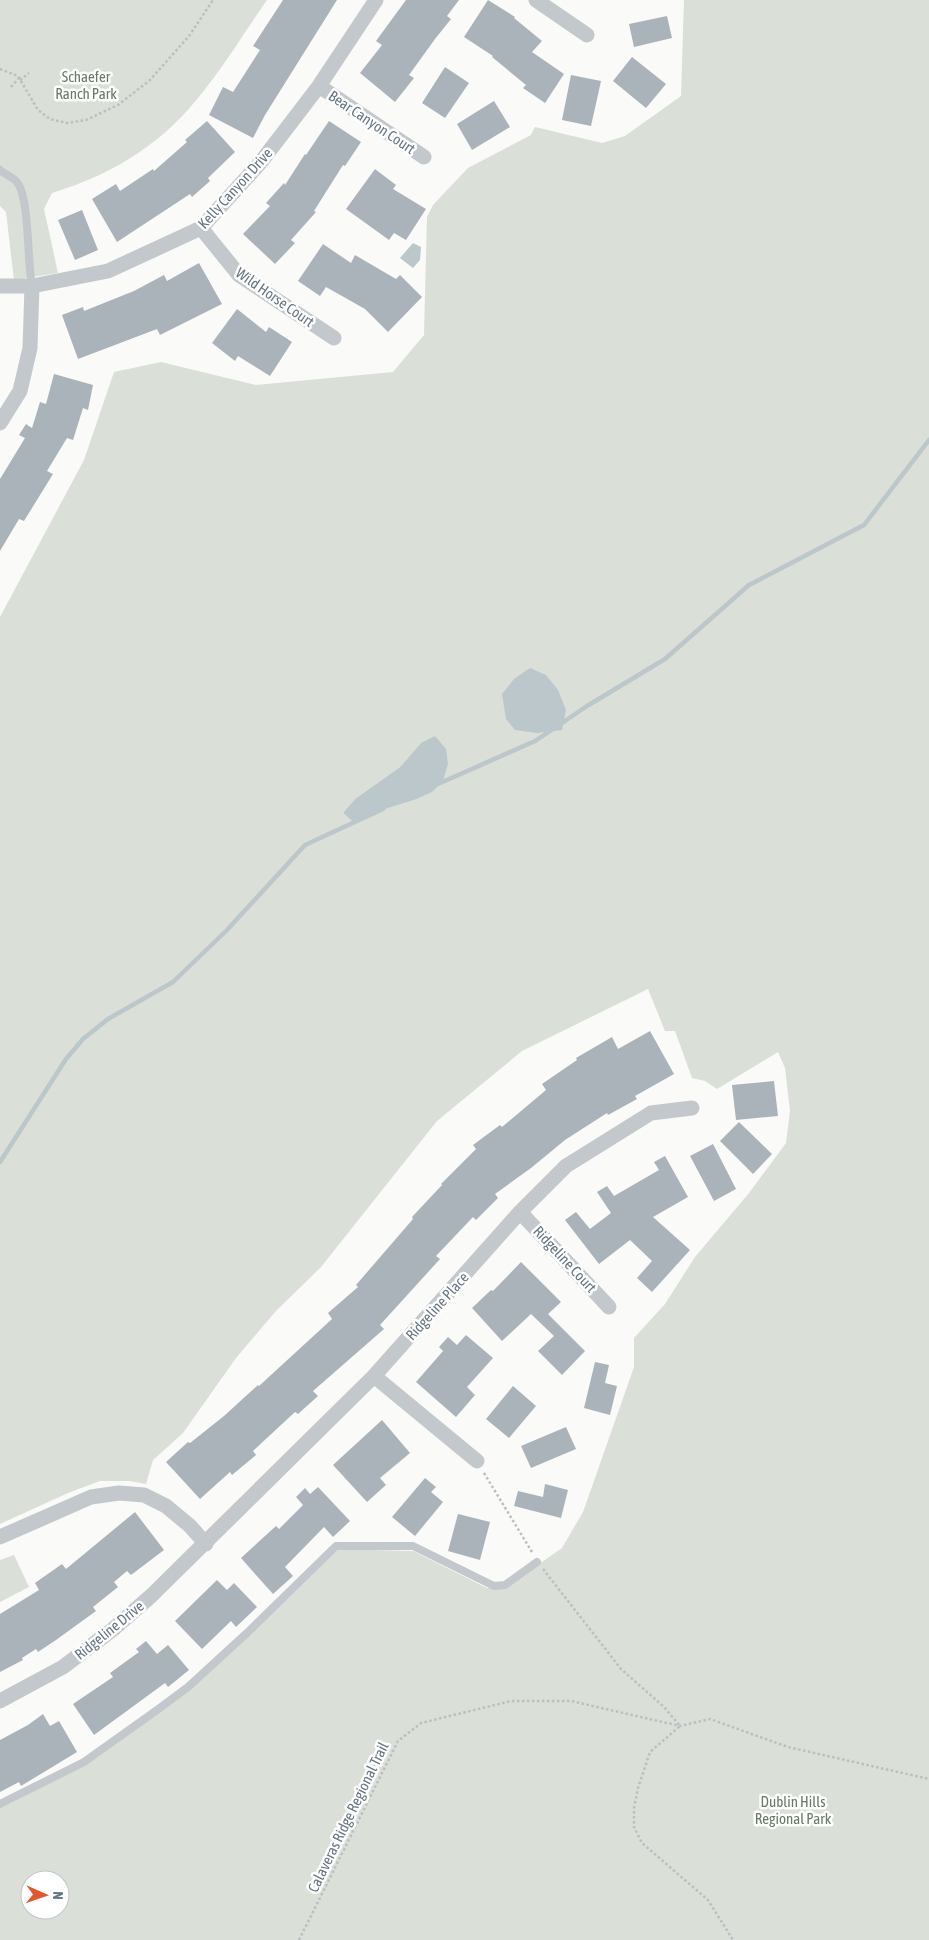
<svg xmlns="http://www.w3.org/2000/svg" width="929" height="1940" viewBox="0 0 929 1940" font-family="'Asap Condensed',sans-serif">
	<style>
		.green { fill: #dadfd7; fill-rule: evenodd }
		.water { fill: #bbc7cb }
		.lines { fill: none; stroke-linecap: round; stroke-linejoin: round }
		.stream { stroke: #bbc7cb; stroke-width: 4.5 }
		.building { fill: #aab3b9 }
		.path { stroke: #bbbfc2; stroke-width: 2.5; stroke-dasharray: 2.5 2.5; stroke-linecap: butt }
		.service { stroke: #c3c8cc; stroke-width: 8 }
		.minor { stroke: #c3c8cc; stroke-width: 15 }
		.labels { text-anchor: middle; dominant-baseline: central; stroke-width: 5; stroke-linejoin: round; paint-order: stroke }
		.park-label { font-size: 15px; fill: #687a64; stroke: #fff }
		.street-label { font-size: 15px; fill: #657683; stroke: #fff }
	</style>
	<rect width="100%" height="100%" fill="#fafaf8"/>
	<!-- green -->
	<path class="green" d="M 0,0 L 267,0 C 230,53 196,115 141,151 C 114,170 84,183 52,193 L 44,209 L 58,273 L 14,280 L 6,212 L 0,206 Z
		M 684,0 L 929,0 L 929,1940 L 0,1940 L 0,1807 L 11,1803 L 98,1757 L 157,1713 L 334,1549 L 413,1551 L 487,1588 L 498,1588 L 509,1585 L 562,1548 L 583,1512 L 634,1367 L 634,1338 L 665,1304 L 695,1257 L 749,1193 L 786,1143 L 790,1111 L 785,1068 L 778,1052 L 717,1089 L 705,1081 L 692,1078 L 675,1031 L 665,1031 L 648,989 L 522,1051 L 437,1121 L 321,1267 L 276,1311 L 236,1358 L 183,1433 L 153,1460 L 146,1484 L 129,1481 L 100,1481 L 68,1493 L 0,1524 L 0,617 L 84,460 L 114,372 L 161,362 L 256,385 L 393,372 L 424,335 L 427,217 L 433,205 L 468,168 L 531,135 L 535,127 L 602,143 L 625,136 L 681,96 ZM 421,743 L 414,800 L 369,814 L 353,822 L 343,813 L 355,799 L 400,767 ZM 30,1880 L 60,1880 L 60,1910 L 30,1910 Z
		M 14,1555 L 29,1587 L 0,1602 L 0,1560 Z"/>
	<!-- water -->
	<path class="water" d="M 413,243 L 421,247 L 420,260 L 413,268 L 400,258 Z
		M 530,668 L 546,675 L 558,690 L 566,710 L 562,730 L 537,733 L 515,730 L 506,719 L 502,694 L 514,679 Z
		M 435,736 L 446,749 L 448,764 L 443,781 L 432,792 L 414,800 L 369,814 L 353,822 L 343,813 L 355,799 L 400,767 L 421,743 Z"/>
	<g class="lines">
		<!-- stream -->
		<path class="stream" d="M 559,725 L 587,706 L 665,659 L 749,585 L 864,525 L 929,440
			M 438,784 L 535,741 L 553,729
			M 0,1162 L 66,1059 L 83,1039 L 108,1019 L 173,982 L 227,930 L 305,845 L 383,809"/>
	</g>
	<!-- building -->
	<path class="building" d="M 283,0 L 337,0 L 265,115 L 253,138 L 209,115 L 223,87 L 233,92 L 260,50 L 253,46 Z
		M 406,0 L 459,0 L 447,16 L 451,19 L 435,39 L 409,75 L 414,78 L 395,102 L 360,73 L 382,45 L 376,41 Z
		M 488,0 L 515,17 L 514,18 L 542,41 L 532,52 L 564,74 L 545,103 L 523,88 L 526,85 L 492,57 L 493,56 L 464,37 Z
		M 667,16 L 672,38 L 634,47 L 629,24 Z
		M 632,57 L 666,84 L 646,108 L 613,81 Z
		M 445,67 L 469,83 L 445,118 L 422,103 Z
		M 571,75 L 601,81 L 591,126 L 562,120 Z
		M 494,101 L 510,127 L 472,150 L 457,124 Z
		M 207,121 L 235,152 L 208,178 L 210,181 L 192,197 L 190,194 L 117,242 L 92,199 L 116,184 L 120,191 L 153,169 L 154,171 L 187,142 L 185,140 Z
		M 329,121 L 361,142 L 345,166 L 343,165 L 314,211 L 316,212 L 291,240 L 295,243 L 275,264 L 243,234 L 270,206 L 266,203 L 284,183 L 285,185 L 305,154 L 306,155 Z
		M 375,169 L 396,185 L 393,189 L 426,209 L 406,240 L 394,233 L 389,240 L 346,209 Z
		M 82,210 L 98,250 L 75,260 L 58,220 Z
		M 323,244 L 351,263 L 355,255 L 396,279 L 400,275 L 422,297 L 388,332 L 365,309 L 326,287 L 320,296 L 298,281 Z
		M 199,263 L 222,304 L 160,335 L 157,329 L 78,359 L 62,315 L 83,307 L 84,311 L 134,291 L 164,275 L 167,281 Z
		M 237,309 L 266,332 L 269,327 L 292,342 L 270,376 L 238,356 L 235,361 L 212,343 Z
		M 54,374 L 93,385 L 88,410 L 83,408 L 73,440 L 67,438 L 47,471 L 53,474 L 24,521 L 19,519 L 0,551 L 0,479 L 25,438 L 19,435 L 26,424 L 32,428 L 40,402 L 46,404 Z
		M 650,1031 L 674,1074 L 635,1096 L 637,1099 L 608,1115 L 607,1113 L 565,1140 L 531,1168 L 495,1194 L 498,1198 L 476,1220 L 473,1217 L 436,1256 L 440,1259 L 380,1325 L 384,1329 L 313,1391 L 318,1396 L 298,1414 L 295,1412 L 253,1451 L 256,1455 L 232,1475 L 230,1472 L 200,1499 L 166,1462 L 188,1442 L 190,1443 L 224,1416 L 258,1385 L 259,1386 L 332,1319 L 328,1313 L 358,1287 L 356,1285 L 413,1219 L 412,1217 L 442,1185 L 441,1184 L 476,1149 L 473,1145 L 500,1125 L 502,1127 L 546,1090 L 542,1084 L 577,1060 L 576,1058 L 612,1037 L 618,1049 Z
		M 774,1081 L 778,1116 L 736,1120 L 732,1085 Z
		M 739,1122 L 772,1154 L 753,1174 L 720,1141 Z
		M 713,1144 L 736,1189 L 714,1201 L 690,1156 Z
		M 665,1156 L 688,1197 L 653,1217 L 690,1250 L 652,1292 L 637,1278 L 652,1261 L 630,1240 L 599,1264 L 565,1220 L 576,1212 L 590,1229 L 611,1213 L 597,1192 L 607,1186 L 614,1196 L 659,1170 L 654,1162 Z
		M 521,1262 L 561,1302 L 548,1314 L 585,1351 L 562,1375 L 538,1351 L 554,1336 L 531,1314 L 502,1341 L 472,1308 L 491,1290 L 493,1291 Z
		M 466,1335 L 493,1358 L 467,1387 L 475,1395 L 456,1417 L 416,1382 L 443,1351 L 439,1347 L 448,1337 L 457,1345 Z
		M 595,1362 L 609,1365 L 605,1383 L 617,1386 L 610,1415 L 584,1408 Z
		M 513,1386 L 536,1406 L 509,1438 L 486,1419 Z
		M 382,1420 L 410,1453 L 380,1478 L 386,1485 L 367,1502 L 333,1465 Z
		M 566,1427 L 576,1449 L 531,1468 L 521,1446 Z
		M 425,1478 L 436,1487 L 431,1492 L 443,1502 L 415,1536 L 392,1517 Z
		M 545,1484 L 568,1490 L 561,1518 L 514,1506 L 518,1491 L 543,1497 Z
		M 318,1487 L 350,1521 L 333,1537 L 324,1527 L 285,1567 L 293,1576 L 273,1594 L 241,1558 L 276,1526 L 279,1529 L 303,1505 L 296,1497 L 305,1488 L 310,1494 Z
		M 135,1512 L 164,1550 L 131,1575 L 127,1571 L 114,1582 L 118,1587 L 93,1607 L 96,1611 L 56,1640 L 38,1652 L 36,1649 L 22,1658 L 23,1660 L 0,1672 L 0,1614 L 39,1590 L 35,1583 L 62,1564 L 66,1569 Z
		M 458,1514 L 490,1522 L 480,1560 L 448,1551 Z
		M 217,1580 L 227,1590 L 234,1583 L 257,1607 L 236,1627 L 231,1621 L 202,1649 L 175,1621 Z
		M 146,1641 L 157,1654 L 168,1645 L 189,1670 L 168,1687 L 165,1683 L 94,1735 L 73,1704 L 113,1677 L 110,1673 L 139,1652 L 136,1649 Z
		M 43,1714 L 50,1726 L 59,1721 L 77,1752 L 21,1786 L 19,1782 L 0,1792 L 0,1740 L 28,1725 Z"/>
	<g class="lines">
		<!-- path -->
		<path class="path" d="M 0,69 L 18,76 L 38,110 L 50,119 L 67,123 L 86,120 L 118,105 L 150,80 L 189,36 L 213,0
			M 20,80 L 29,73
			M 11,87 L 18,79
			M 484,1473 L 532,1552
			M 543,1569 L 621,1669 L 664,1707 L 680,1726 L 650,1752 L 638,1788 L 634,1808 L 634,1827 L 642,1843 L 708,1900 L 733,1940
			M 299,1940 L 398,1741 L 421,1723 L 511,1701 L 571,1701 L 680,1726 L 710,1719 L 788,1747 L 929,1779"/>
		<!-- service -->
		<path class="service" d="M 0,170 C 5,174 12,177 16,181 C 30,195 27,263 32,286
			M 0,1804 L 84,1762 L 157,1710 L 188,1687 L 248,1632 L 336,1546 L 413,1546 L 494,1586 L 505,1585 L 537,1562"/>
		<!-- minor -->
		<path class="minor" d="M 536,0 L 587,35
			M 319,86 L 424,157
			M 201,228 L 239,275 L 334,338
			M 0,286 L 32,286 L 108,271 L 201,228 L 260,163 L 319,86 L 376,0
			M 0,423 L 20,391 L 30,348 L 32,286
			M 520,1212 L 609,1307
			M 374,1376 L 477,1461
			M 0,1537 L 91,1497 L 119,1493 L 144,1495 L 166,1506 L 190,1526 L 206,1544
			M 0,1701 L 63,1667 L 112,1630 L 151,1596 L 374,1376 L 520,1212 L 566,1166 L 651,1113 L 692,1108"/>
	</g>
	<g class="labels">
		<!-- park labels -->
		<g class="park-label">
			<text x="86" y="76">Schaefer<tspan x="86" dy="17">Ranch Park</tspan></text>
			<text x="793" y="1801">Dublin Hills<tspan x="793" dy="17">Regional Park</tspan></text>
		</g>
		<!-- street labels -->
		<g class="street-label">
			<text transform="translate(372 122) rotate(34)">Bear Canyon Court</text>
			<text transform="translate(235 188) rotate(-48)">Kelly Canyon Drive</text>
			<text transform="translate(275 297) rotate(35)">Wild Horse Court</text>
			<text transform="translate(565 1259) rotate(47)">Ridgeline Court</text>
			<text transform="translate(437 1306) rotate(-48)">Ridgeline Place</text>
			<text transform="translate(109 1630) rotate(-39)">Ridgeline Drive</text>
			<text transform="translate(348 1817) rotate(-64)">Calaveras Ridge Regional Trail</text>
		</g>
	</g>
	<!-- north arrow -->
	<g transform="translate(45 1895) rotate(92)"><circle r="24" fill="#ffffff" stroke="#c1c8cd"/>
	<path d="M0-4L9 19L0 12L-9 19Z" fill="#e4572e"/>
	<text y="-8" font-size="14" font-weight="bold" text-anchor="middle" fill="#657683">N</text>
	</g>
</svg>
